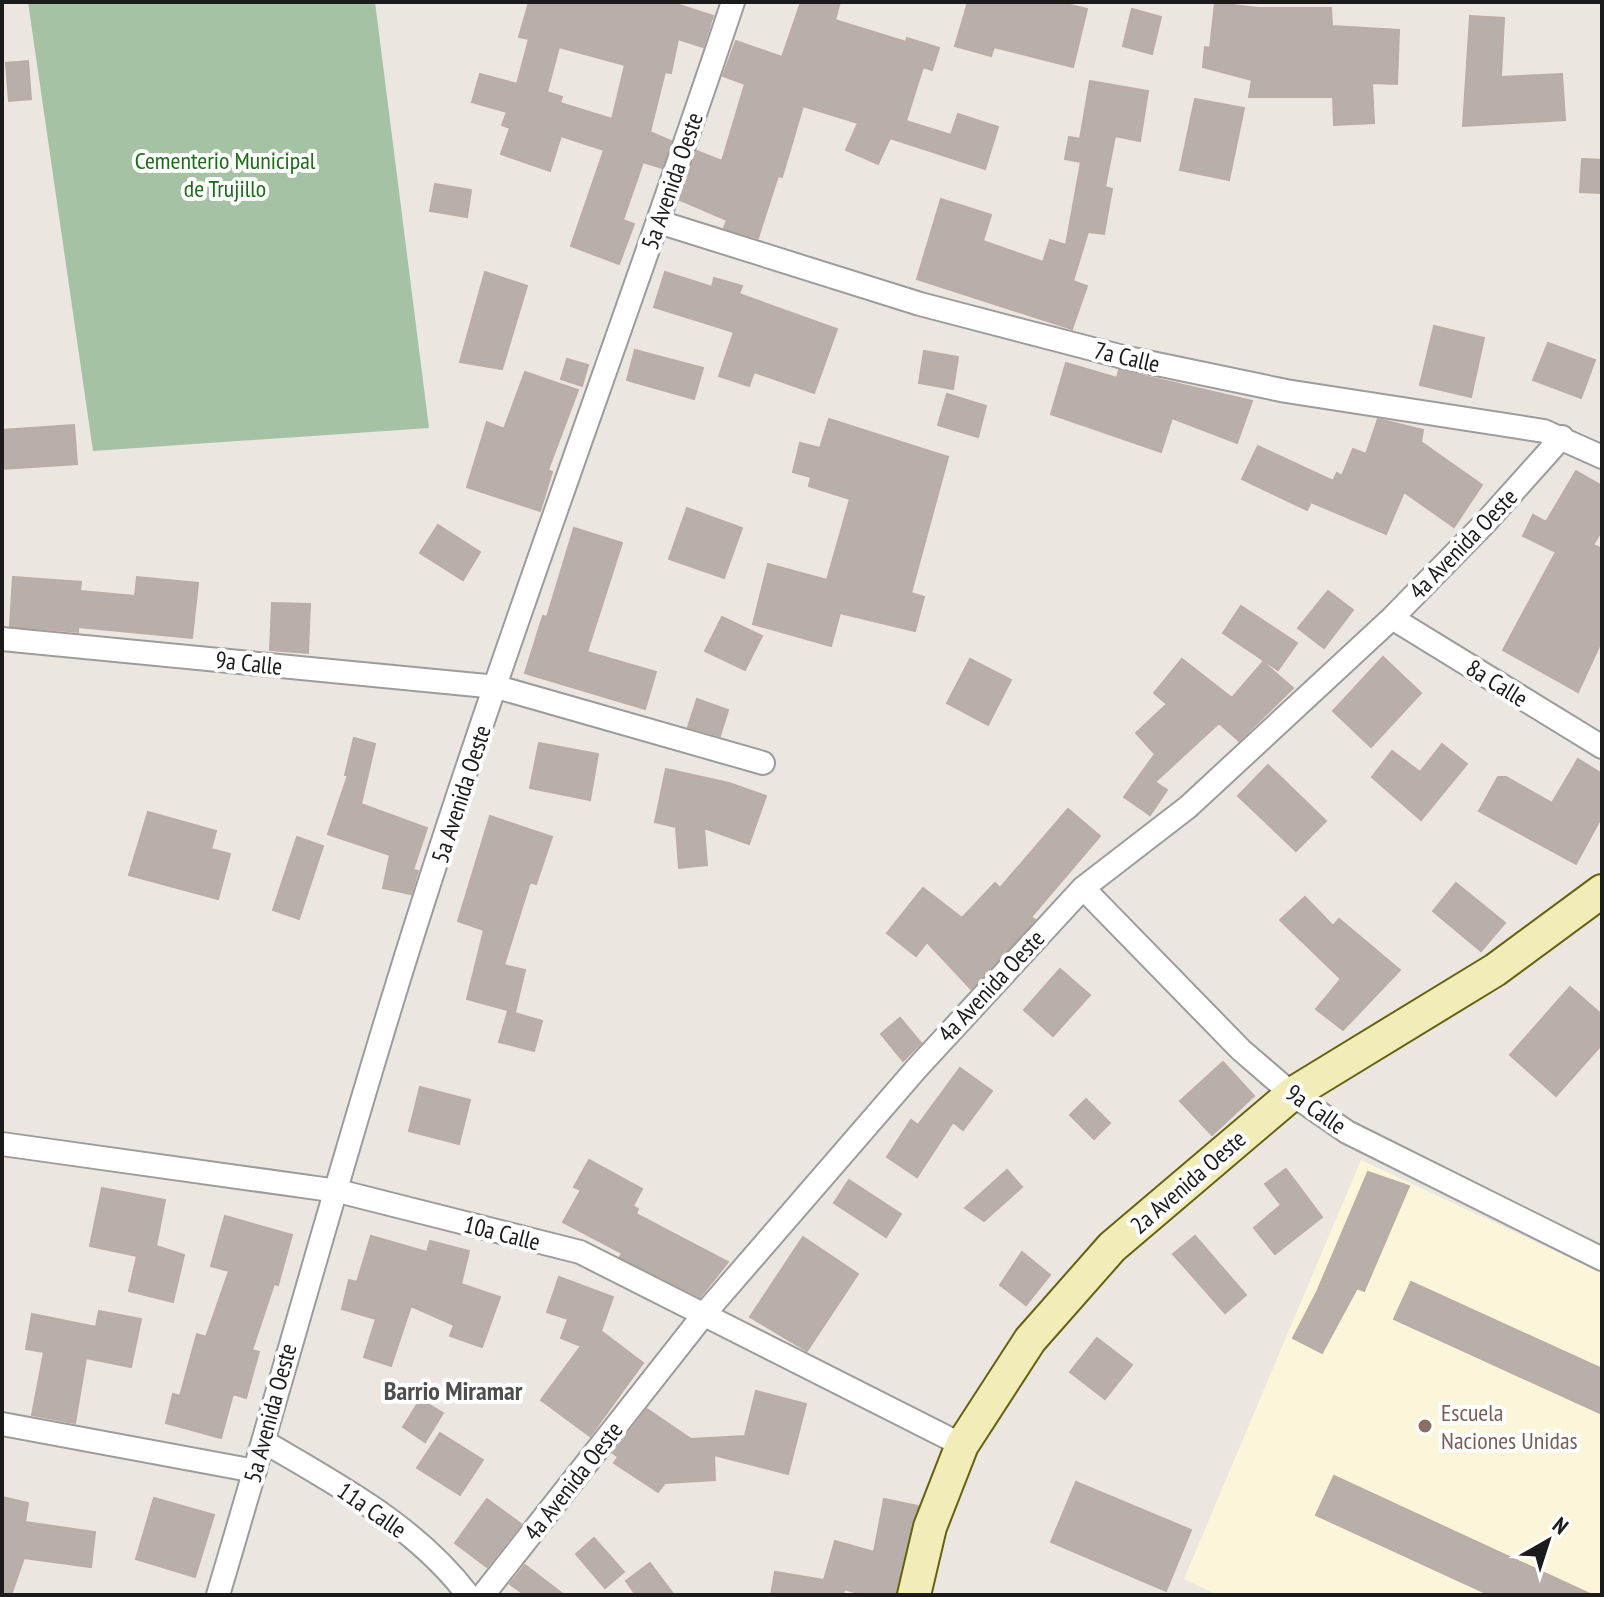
<svg xmlns="http://www.w3.org/2000/svg" width="1604" height="1597" viewBox="0 0 1604 1597" font-family="'PT Sans Narrow',sans-serif">
	<style>
		.education { fill: #fbf6da }
		.cemetery { fill: #a5c2a5 }
		.building { fill: #b8afab; stroke: #bcaca5; stroke-width: 2; fill-rule: evenodd }
		.lines { fill: none; stroke-linecap: round; stroke-linejoin: round }
		.street-casing { stroke: #9c9c9c; stroke-width: 26 }
		.secondary-casing { stroke: #65610e; stroke-width: 36 }
		.street { stroke: #fff; stroke-width: 22 }
		.secondary { stroke: #f2ecb8; stroke-width: 32 }
		.education-dot { fill: #8d6e63; stroke: #fff; stroke-width: 3 }
		.labels { text-anchor: middle; dominant-baseline: central; stroke-width: 8; stroke-linejoin: round; paint-order: stroke }
		.park-label { font-size: 24px; fill: #1b6d15; stroke: #fff }
		.street-label { font-size: 24px; fill: #1b1b1b; stroke: #fff }
		.education-label { font-size: 24px; fill: #785e54; stroke: #fff; text-anchor: start }
		.neighbourhood-label { font-size: 26px; font-weight: bold; fill: #4e4e4e; stroke: #fff }
	</style>
	<rect width="100%" height="100%" fill="#ece6e1"/>
	<!-- education -->
	<path class="education" d="M 1361,1160 L 1602,1273 L 1602,1595 L 1218,1595 L 1184,1579 Z"/>
	<!-- cemetery -->
	<path class="cemetery" d="M 28,2 L 375,2 L 429,428 L 93,451 Z"/>
	<!-- building -->
	<path class="building" d="M 529,2 L 670,2 L 713,16 L 703,47 L 678,39 L 671,73 L 665,72 L 650,132 L 671,141 L 662,168 L 643,162 L 623,220 L 634,224 L 619,264 L 571,246 L 604,150 L 561,136 L 550,171 L 501,154 L 510,128 L 502,125 L 507,112 L 472,102 L 480,74 L 517,84 L 529,39 L 519,37 ZM 559,47 L 625,65 L 612,119 L 560,103 L 562,97 L 547,92 Z
		M 801,2 L 840,2 L 835,20 L 906,42 L 907,38 L 939,48 L 932,70 L 923,67 L 906,121 L 951,135 L 958,114 L 998,127 L 985,169 L 890,138 L 878,164 L 846,150 L 858,123 L 803,106 L 782,177 L 778,176 L 758,238 L 724,228 L 727,220 L 680,200 L 697,151 L 722,161 L 745,84 L 723,76 L 736,41 L 782,57 Z
		M 968,2 L 1058,2 L 1087,9 L 1073,67 L 994,47 L 991,56 L 955,46 Z
		M 1215,3 L 1258,8 L 1331,8 L 1332,26 L 1399,30 L 1397,84 L 1372,83 L 1374,123 L 1334,125 L 1333,97 L 1249,97 L 1252,80 L 1203,67 L 1205,47 L 1210,48 Z
		M 1132,9 L 1161,17 L 1152,54 L 1123,46 Z
		M 1470,16 L 1504,18 L 1501,77 L 1562,74 L 1565,120 L 1463,126 Z
		M 28,61 L 31,99 L 9,101 L 6,63 Z
		M 1090,81 L 1148,91 L 1140,141 L 1115,136 L 1105,187 L 1112,189 L 1104,234 L 1088,232 L 1073,281 L 1087,286 L 1072,329 L 917,279 L 941,199 L 991,215 L 983,241 L 1043,262 L 1050,240 L 1066,245 L 1081,162 L 1065,159 L 1069,137 L 1080,139 Z
		M 1195,99 L 1244,108 L 1229,180 L 1180,170 Z
		M 1582,159 L 1602,160 L 1602,193 L 1580,192 Z
		M 435,184 L 471,190 L 467,217 L 430,211 Z
		M 485,272 L 527,286 L 502,369 L 460,362 Z
		M 665,272 L 712,287 L 714,278 L 742,286 L 739,294 L 837,329 L 814,393 L 754,372 L 749,386 L 719,376 L 734,332 L 654,307 Z
		M 1434,326 L 1484,338 L 1471,397 L 1420,385 Z
		M 1548,343 L 1595,360 L 1581,398 L 1533,380 Z
		M 635,350 L 703,368 L 694,399 L 627,380 Z
		M 924,351 L 958,357 L 953,389 L 919,383 Z
		M 567,359 L 588,365 L 582,386 L 561,379 Z
		M 1066,363 L 1117,378 L 1119,370 L 1252,401 L 1237,443 L 1172,418 L 1161,452 L 1051,414 Z
		M 525,372 L 578,390 L 548,470 L 552,472 L 540,511 L 467,487 L 487,422 L 504,429 Z
		M 947,394 L 986,406 L 978,437 L 938,425 Z
		M 829,419 L 948,457 L 911,593 L 924,597 L 915,631 L 840,613 L 831,646 L 753,624 L 768,564 L 827,580 L 850,499 L 809,486 L 811,477 L 793,472 L 800,443 L 820,448 Z
		M 1378,419 L 1423,430 L 1421,442 L 1482,485 L 1454,527 L 1404,492 L 1386,534 L 1311,502 L 1307,510 L 1242,479 L 1258,446 L 1333,481 L 1337,473 L 1342,476 L 1353,449 L 1366,454 Z
		M 74,425 L 77,464 L 2,469 L 2,430 Z
		M 1576,471 L 1602,486 L 1602,530 L 1593,545 L 1602,549 L 1602,640 L 1578,692 L 1503,650 L 1556,552 L 1523,536 L 1533,515 L 1546,522 Z
		M 687,508 L 742,528 L 724,578 L 669,559 Z
		M 438,525 L 480,552 L 463,580 L 420,553 Z
		M 574,528 L 622,543 L 587,652 L 656,672 L 645,709 L 525,673 L 543,616 L 547,617 Z
		M 13,577 L 81,582 L 80,591 L 135,596 L 137,577 L 198,583 L 192,638 L 78,627 L 78,632 L 10,626 Z
		M 1328,591 L 1353,610 L 1324,648 L 1298,628 Z
		M 272,603 L 310,604 L 308,653 L 270,650 Z
		M 1241,606 L 1297,643 L 1278,670 L 1223,633 Z
		M 722,617 L 762,636 L 745,670 L 705,651 Z
		M 1383,657 L 1421,693 L 1371,747 L 1333,711 Z
		M 970,659 L 1011,680 L 988,725 L 947,703 Z
		M 1182,659 L 1232,698 L 1263,662 L 1293,688 L 1239,741 L 1219,723 L 1155,782 L 1167,790 L 1150,815 L 1124,797 L 1155,754 L 1136,733 L 1167,704 L 1154,693 Z
		M 697,699 L 728,710 L 720,736 L 688,727 Z
		M 354,738 L 375,744 L 361,804 L 427,828 L 413,870 L 418,871 L 411,894 L 383,888 L 390,855 L 328,834 L 348,775 L 345,775 Z
		M 539,743 L 598,754 L 590,800 L 530,788 Z
		M 1442,744 L 1467,764 L 1421,820 L 1372,777 L 1392,751 L 1420,772 Z
		M 1578,759 L 1602,774 L 1602,816 L 1576,864 L 1479,811 L 1498,777 L 1506,777 L 1552,803 Z
		M 1268,765 L 1326,821 L 1296,851 L 1238,796 Z
		M 666,769 L 729,783 L 766,796 L 749,844 L 704,828 L 707,865 L 679,868 L 676,827 L 655,822 Z
		M 1068,809 L 1100,836 L 1031,917 L 1035,920 L 971,989 L 927,942 L 916,956 L 887,933 L 923,888 L 962,918 L 995,883 L 1000,888 Z
		M 148,812 L 216,831 L 211,849 L 230,854 L 218,899 L 129,875 Z
		M 490,816 L 552,837 L 536,884 L 530,882 L 504,965 L 525,970 L 515,1012 L 467,999 L 484,930 L 458,921 Z
		M 297,837 L 323,846 L 299,919 L 273,910 Z
		M 1456,883 L 1505,923 L 1481,951 L 1433,911 Z
		M 1305,897 L 1333,926 L 1339,919 L 1400,970 L 1343,1030 L 1316,1009 L 1341,979 L 1280,920 Z
		M 1060,969 L 1090,995 L 1053,1036 L 1024,1010 Z
		M 1570,987 L 1602,1015 L 1602,1044 L 1556,1096 L 1510,1055 Z
		M 508,1011 L 542,1021 L 534,1051 L 499,1042 Z
		M 900,1018 L 921,1043 L 903,1061 L 881,1034 Z
		M 1223,1062 L 1254,1096 L 1212,1135 L 1180,1101 Z
		M 960,1068 L 992,1091 L 963,1130 L 953,1122 L 917,1177 L 887,1157 L 911,1120 L 918,1125 Z
		M 420,1087 L 470,1100 L 459,1144 L 409,1131 Z
		M 1086,1099 L 1110,1123 L 1094,1139 L 1070,1115 Z
		M 589,1160 L 642,1189 L 633,1206 L 638,1209 L 636,1214 L 728,1262 L 700,1297 L 620,1257 L 622,1253 L 563,1222 L 581,1190 L 574,1187 Z
		M 1286,1169 L 1322,1217 L 1275,1254 L 1254,1228 L 1281,1205 L 1265,1184 Z
		M 1007,1170 L 1022,1187 L 984,1221 L 965,1208 Z
		M 1368,1172 L 1409,1186 L 1364,1291 L 1357,1288 L 1322,1353 L 1293,1338 L 1317,1292 Z
		M 849,1180 L 901,1214 L 886,1237 L 834,1203 Z
		M 102,1188 L 165,1200 L 156,1246 L 184,1255 L 173,1302 L 129,1291 L 137,1256 L 90,1246 Z
		M 225,1216 L 292,1235 L 278,1285 L 274,1284 L 252,1350 L 259,1352 L 246,1398 L 233,1394 L 221,1438 L 166,1423 L 173,1394 L 180,1396 L 197,1334 L 206,1337 L 229,1271 L 211,1266 Z
		M 371,1236 L 427,1252 L 430,1241 L 469,1251 L 461,1284 L 500,1297 L 482,1347 L 450,1336 L 454,1325 L 411,1306 L 391,1366 L 364,1357 L 376,1319 L 342,1309 L 349,1280 L 357,1282 Z
		M 1195,1236 L 1246,1295 L 1225,1313 L 1173,1254 Z
		M 803,1237 L 858,1274 L 807,1351 L 750,1317 Z
		M 1022,1252 L 1050,1275 L 1026,1305 L 1000,1285 Z
		M 559,1277 L 613,1297 L 601,1331 L 643,1363 L 590,1436 L 541,1400 L 581,1346 L 561,1338 L 568,1319 L 547,1312 Z
		M 1411,1282 L 1602,1369 L 1602,1414 L 1394,1319 Z
		M 99,1311 L 141,1319 L 131,1367 L 86,1358 L 75,1423 L 32,1415 L 44,1352 L 26,1349 L 32,1314 L 96,1327 Z
		M 1097,1338 L 1132,1365 L 1105,1399 L 1070,1372 Z
		M 756,1391 L 806,1404 L 788,1474 L 714,1455 L 715,1480 L 665,1483 L 658,1492 L 614,1463 L 618,1457 L 613,1453 L 647,1409 L 691,1439 L 745,1436 Z
		M 418,1403 L 426,1403 L 443,1413 L 425,1442 L 403,1427 Z
		M 440,1433 L 483,1460 L 460,1495 L 417,1468 Z
		M 1334,1476 L 1592,1595 L 1490,1595 L 1316,1515 Z
		M 1076,1482 L 1191,1530 L 1166,1591 L 1051,1542 Z
		M 2,1497 L 28,1503 L 25,1522 L 95,1532 L 91,1567 L 24,1558 L 11,1595 L 2,1595 Z
		M 154,1498 L 214,1515 L 195,1577 L 136,1559 Z
		M 487,1499 L 521,1524 L 487,1567 L 455,1543 Z
		M 884,1499 L 918,1506 L 896,1595 L 865,1595 L 844,1589 L 843,1595 L 771,1595 L 775,1572 L 824,1580 L 835,1541 L 874,1552 Z
		M 594,1538 L 624,1572 L 605,1588 L 576,1554 Z
		M 650,1563 L 674,1595 L 636,1595 L 626,1581 Z
		M 525,1565 L 564,1595 L 525,1595 L 510,1584 Z"/>
	<g class="lines">
		<defs>
			<path id="street" d="M 659,222 L 920,304 L 1123,357 L 1286,391 L 1544,431 L 1602,457
				M 1392,618 L 1602,747
				M 2,639 L 497,687 L 763,763
				M 1083,888 L 1241,1050 L 1292,1094 L 1347,1132 L 1602,1259
				M 2,1144 L 338,1191 L 580,1252 L 962,1445
				M 2,1424 L 255,1471
				M 263,1441 C 337,1485 415,1525 468,1595
				M 218,1595 C 279,1391 335,1185 398,982 C 500,652 624,329 733,2
				M 483,1595 L 705,1313 L 917,1068 L 1083,888 L 1188,807 L 1392,618 L 1485,523 L 1562,437"/>
			<path id="secondary" d="M 914,1595 L 930,1527 L 962,1445 L 1030,1340 L 1112,1247 L 1292,1094 L 1495,970 L 1602,891"/>
		</defs>
		<!-- street casing -->
		<use href="#street" class="street-casing"/>
		<!-- secondary casing -->
		<use href="#secondary" class="secondary-casing"/>
		<!-- street -->
		<use href="#street" class="street"/>
		<!-- secondary -->
		<use href="#secondary" class="secondary"/>
	</g>
	<!-- markers -->
	<circle class="education-dot" cx="1425" cy="1426" r="8"/>
	<g class="labels">
		<!-- park labels -->
		<g class="park-label">
			<text x="225" y="160">Cementerio Municipal<tspan x="225" dy="28">de Trujillo</tspan></text>
		</g>
		<!-- street labels -->
		<g class="street-label">
			<text transform="translate(672 181) rotate(-71)">5a Avenida Oeste</text>
			<text transform="translate(1127 357) rotate(13)">7a Calle</text>
			<text transform="translate(1463 544) rotate(-46)">4a Avenida Oeste</text>
			<text transform="translate(249 663) rotate(6)">9a Calle</text>
			<text transform="translate(1497 683) rotate(32)">8a Calle</text>
			<text transform="translate(461 794) rotate(-72)">5a Avenida Oeste</text>
			<text transform="translate(991 986) rotate(-47)">4a Avenida Oeste</text>
			<text transform="translate(1316 1109) rotate(35)">9a Calle</text>
			<text transform="translate(1188 1182) rotate(-41)">2a Avenida Oeste</text>
			<text transform="translate(502 1233) rotate(14)">10a Calle</text>
			<text transform="translate(270 1413) rotate(-75)">5a Avenida Oeste</text>
			<text transform="translate(573 1481) rotate(-52)">4a Avenida Oeste</text>
			<text transform="translate(372 1510) rotate(35)">11a Calle</text>
		</g>
		<!-- education labels -->
		<g class="education-label">
			<text x="1441" y="1412">Escuela<tspan x="1441" dy="28">Naciones Unidas</tspan></text>
		</g>
		<!-- neighbourhood labels -->
		<g class="neighbourhood-label">
			<text x="453" y="1390">Barrio Miramar</text>
		</g>
	</g>
	<!-- border -->
	<rect width="1604" height="1597" fill="none" stroke="#1b1b1b" stroke-width="8"/>
	<!-- north arrow -->
	<g transform="translate(1548 1541) rotate(39)" stroke="#ffffff" stroke-width="6" paint-order="stroke">
	<path d="M0-6L14 30L0 20L-14 30Z" fill="#1b1b1b"/>
	<text y="-12" font-size="22" font-weight="bold" text-anchor="middle" fill="#1b1b1b">N</text>
	</g>
</svg>
